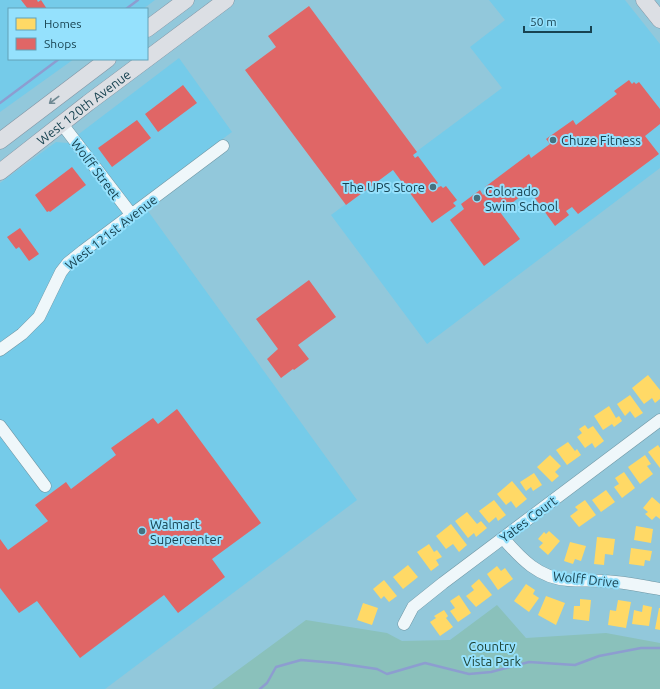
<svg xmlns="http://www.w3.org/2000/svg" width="660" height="689" viewBox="0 0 660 689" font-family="Ubuntu,sans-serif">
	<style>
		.built { fill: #75cbe9 }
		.green { fill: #8ac1bb }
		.homes { fill: #ffd966 }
		.shops { fill: #e06666 }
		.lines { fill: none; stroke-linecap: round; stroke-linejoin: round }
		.stream { stroke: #8d9dd0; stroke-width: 2.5 }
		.minor-casing { stroke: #6f96a4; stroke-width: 13 }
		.major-casing { stroke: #8395a4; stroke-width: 17 }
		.minor { stroke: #eff7fa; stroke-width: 12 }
		.major { stroke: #dcdfe4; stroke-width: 16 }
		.oneway { stroke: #708993 }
		.poi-dot { fill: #437281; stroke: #95e1fd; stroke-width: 1.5 }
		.labels { text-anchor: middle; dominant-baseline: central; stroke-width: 4; stroke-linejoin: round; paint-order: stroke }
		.street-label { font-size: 13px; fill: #184351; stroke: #95e1fd }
		.poi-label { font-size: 13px; fill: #184351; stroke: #95e1fd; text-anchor: start }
		.park-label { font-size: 13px; fill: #193e2e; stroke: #95e1fd }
	</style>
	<rect width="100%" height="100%" fill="#92c8db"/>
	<!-- built -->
	<path class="built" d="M 0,0 L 155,0 L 143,9 L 9,9 L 9,59 L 74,59 L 0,112 Z
		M 489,0 L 625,0 L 660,44 L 660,168 L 427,344 L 331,215 L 502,88 L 470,47 L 505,20 Z
		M 179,58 L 232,132 L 140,200 L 357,500 L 105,689 L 0,689 L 0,183 L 56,142 L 67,143 Z"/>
	<!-- green -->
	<path class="green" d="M 497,605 L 526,638 L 606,633 L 660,643 L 660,689 L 212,689 L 306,620 L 387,633 L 402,641 L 450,640 Z"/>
	<!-- homes -->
	<path class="homes" d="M 648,375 L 660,390 L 660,399 L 655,403 L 652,398 L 644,404 L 632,388 Z
		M 630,395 L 643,413 L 635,418 L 630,411 L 625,416 L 617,404 Z
		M 609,406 L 616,418 L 619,416 L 622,421 L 614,427 L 612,424 L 603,430 L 594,416 Z
		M 585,425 L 588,429 L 593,426 L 604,441 L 595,448 L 592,443 L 585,448 L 577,437 L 582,433 L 579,429 Z
		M 568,442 L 575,451 L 577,449 L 581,455 L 567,465 L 556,450 Z
		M 658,445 L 660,448 L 660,468 L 648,452 Z
		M 550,455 L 561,466 L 555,472 L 559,476 L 552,482 L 537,467 Z
		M 645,455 L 651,464 L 647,466 L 653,474 L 640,484 L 628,467 Z
		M 624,472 L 635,488 L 622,498 L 614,487 L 619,484 L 615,478 Z
		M 534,473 L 542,485 L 533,491 L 531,487 L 526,491 L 520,482 Z
		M 512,481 L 527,499 L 516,508 L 511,501 L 506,505 L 497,494 Z
		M 606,490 L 615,502 L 601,512 L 592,500 Z
		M 652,497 L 660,504 L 660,519 L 656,516 L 652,520 L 645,514 L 648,512 L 643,508 Z
		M 494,500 L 506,515 L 498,521 L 496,517 L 489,523 L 479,511 Z
		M 585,500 L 596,515 L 579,527 L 570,516 L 578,510 L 575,507 Z
		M 467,512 L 477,524 L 481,521 L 487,528 L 476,537 L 474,533 L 468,538 L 455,521 Z
		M 451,524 L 467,545 L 459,552 L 453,544 L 446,549 L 436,536 Z
		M 636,526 L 653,529 L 651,543 L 634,540 Z
		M 549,531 L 560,541 L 548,555 L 539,547 L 543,543 L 538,539 L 544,532 L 546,534 Z
		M 597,537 L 615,539 L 613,555 L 605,554 L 604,565 L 594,564 Z
		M 570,542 L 586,546 L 581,561 L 575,559 L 573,564 L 564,561 Z
		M 429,544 L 434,552 L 437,550 L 442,557 L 436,560 L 439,565 L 431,571 L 417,552 Z
		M 631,548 L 652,551 L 650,561 L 645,560 L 644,566 L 629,564 Z
		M 408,565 L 418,577 L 403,589 L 393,577 Z
		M 497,566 L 501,571 L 505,568 L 513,579 L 498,590 L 487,574 Z
		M 479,579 L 492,595 L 476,607 L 466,596 L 474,590 L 471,586 Z
		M 384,580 L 397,596 L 389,602 L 384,596 L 381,599 L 373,589 Z
		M 526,584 L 535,590 L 533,594 L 539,598 L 529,612 L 514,601 Z
		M 459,595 L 471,613 L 458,622 L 450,611 L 455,608 L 450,601 Z
		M 546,596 L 565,603 L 556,625 L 538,615 Z
		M 580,599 L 591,600 L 589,621 L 573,619 L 574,606 L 580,606 Z
		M 618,600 L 631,602 L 626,628 L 608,625 L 610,610 L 616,611 Z
		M 363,603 L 378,608 L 372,625 L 357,620 Z
		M 643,605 L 652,607 L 649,626 L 632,624 L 634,610 L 642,612 Z
		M 659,608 L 660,608 L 660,630 L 655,629 Z
		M 444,610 L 448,616 L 446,618 L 453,627 L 440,636 L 430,622 L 436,618 L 434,616 Z"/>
	<!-- shops -->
	<path class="shops" d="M 21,0 L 37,0 L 38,2 L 41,0 L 47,9 L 28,9 Z
		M 309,6 L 417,152 L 413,155 L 415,158 L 418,156 L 438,183 L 435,185 L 437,188 L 441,186 L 443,188 L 446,186 L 457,200 L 453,203 L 456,206 L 432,223 L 393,170 L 346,205 L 245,70 L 276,47 L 268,36 Z
		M 629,80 L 632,84 L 634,82 L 636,84 L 639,82 L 660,109 L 660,124 L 645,136 L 659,154 L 578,214 L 572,207 L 566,211 L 569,215 L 555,226 L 529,190 L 500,212 L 520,239 L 484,266 L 450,220 L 464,209 L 461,204 L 480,190 L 483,195 L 488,191 L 485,187 L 529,154 L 531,158 L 550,144 L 546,139 L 573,120 L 576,125 L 617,94 L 614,91 Z
		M 183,85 L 197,103 L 158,132 L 145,114 Z
		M 137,120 L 151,138 L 112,167 L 98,148 Z
		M 72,167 L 86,185 L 50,212 L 49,211 L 47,212 L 35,195 Z
		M 20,228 L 39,254 L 29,261 L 19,247 L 16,249 L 7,237 Z
		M 309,280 L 336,317 L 298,345 L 309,359 L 294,370 L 293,369 L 281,378 L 267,359 L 278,349 L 256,319 Z
		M 177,409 L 261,523 L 212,559 L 225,577 L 178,613 L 164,595 L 80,658 L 37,601 L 19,613 L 0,588 L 0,539 L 8,550 L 48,521 L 35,505 L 66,482 L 71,489 L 116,455 L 111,448 L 153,418 L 158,424 Z"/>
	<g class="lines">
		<!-- stream -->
		<path class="stream" d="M 126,9 L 138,0
			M 0,103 L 59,59
			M 260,689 L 267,683 L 276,667 L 301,660 L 336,663 L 377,669 L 387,674 L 425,663 L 469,674 L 491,672 L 529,662 L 575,665 L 599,656 L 641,648 L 660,648"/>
		<defs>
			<path id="minor" d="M 62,124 L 131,214
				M 0,350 L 22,334 L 39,317 L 61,272 L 68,263 L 83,251 L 223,146
				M 0,426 L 45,486
				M 503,538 C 521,559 539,578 568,580 C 580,581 593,580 605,581 C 624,582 642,586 660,589
				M 404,624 L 413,607 L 443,583 L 660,420"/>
			<g id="major">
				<path d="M 644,0 L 660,20"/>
				<path d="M 147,29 L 186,0"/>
				<path d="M 0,141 L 108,59"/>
				<path id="s1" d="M 0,172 L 88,103 L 226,0"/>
			</g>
		</defs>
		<!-- minor casing -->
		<use href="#minor" class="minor-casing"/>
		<!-- major casing -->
		<use href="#major" class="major-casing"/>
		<!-- minor -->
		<use href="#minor" class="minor"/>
		<!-- major -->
		<use href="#major" class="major"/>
	</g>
	<!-- one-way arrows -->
	<defs><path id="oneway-shaft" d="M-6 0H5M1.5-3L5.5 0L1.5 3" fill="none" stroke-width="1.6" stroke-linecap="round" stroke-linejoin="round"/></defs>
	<use class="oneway" href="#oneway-shaft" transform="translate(54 100) rotate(143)"/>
	<!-- markers -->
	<g class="poi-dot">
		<circle cx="553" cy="140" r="4"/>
		<circle cx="433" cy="187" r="4"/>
		<circle cx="477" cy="198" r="4"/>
		<circle cx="142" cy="531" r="4"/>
	</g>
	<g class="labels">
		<!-- street labels -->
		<g class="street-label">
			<text stroke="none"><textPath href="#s1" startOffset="106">West 120th Avenue</textPath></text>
			<text transform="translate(96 169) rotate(53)">Wolff Street</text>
			<text transform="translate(111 232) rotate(-38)">West 121st Avenue</text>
			<text transform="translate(528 519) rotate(-37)">Yates Court</text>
			<text transform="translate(586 579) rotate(6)">Wolff Drive</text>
		</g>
		<!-- poi labels -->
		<g class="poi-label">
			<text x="561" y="140">Chuze Fitness</text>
			<text x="425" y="187" text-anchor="end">The UPS Store</text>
			<text x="485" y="191">Colorado<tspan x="485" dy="15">Swim School</tspan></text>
			<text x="150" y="524">Walmart<tspan x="150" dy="15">Supercenter</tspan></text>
		</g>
		<!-- park labels -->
		<g class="park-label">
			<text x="492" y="646">Country<tspan x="492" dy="15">Vista Park</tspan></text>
		</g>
	</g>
	<!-- legend -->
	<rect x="8" y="8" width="140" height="52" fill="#95e1fd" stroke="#63a2b8"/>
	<rect x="16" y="18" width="20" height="12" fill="#ffd966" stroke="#63a2b8"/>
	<text x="44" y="28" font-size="12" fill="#184351">Homes</text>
	<rect x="16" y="38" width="20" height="12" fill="#e06666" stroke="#63a2b8"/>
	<text x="44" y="48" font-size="12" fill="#184351">Shops</text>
	<!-- scale -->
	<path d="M524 26v6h67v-6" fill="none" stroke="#184351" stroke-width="2"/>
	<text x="530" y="26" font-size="12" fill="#184351" stroke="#95e1fd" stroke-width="3" paint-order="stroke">50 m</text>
</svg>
